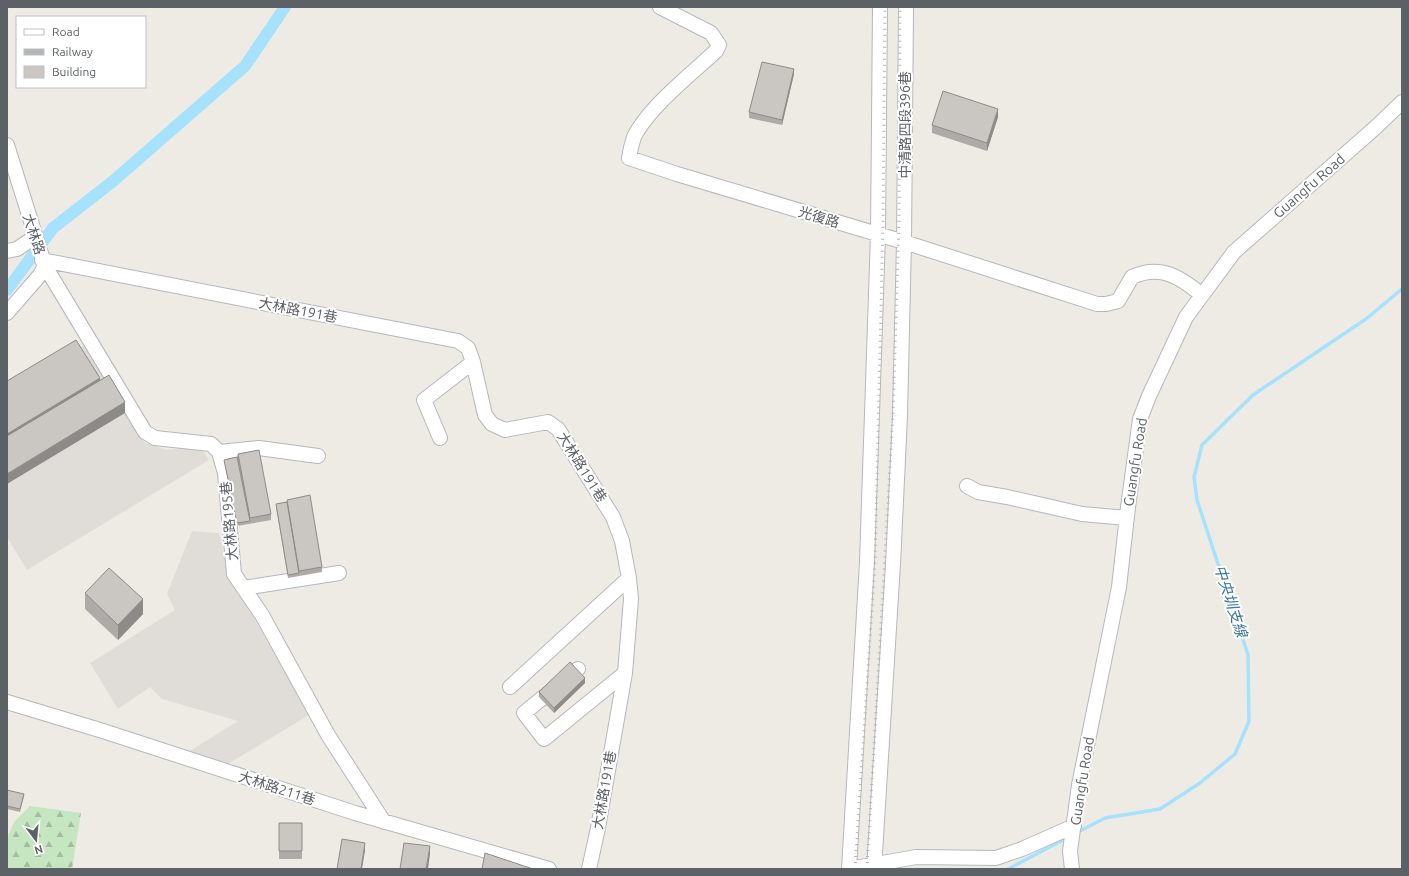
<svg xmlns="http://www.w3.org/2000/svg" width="1409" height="876" viewBox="0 0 1409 876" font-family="Ubuntu,'Noto Sans TC',sans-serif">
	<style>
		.industrial { fill: #e0ddd9 }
		.forest { fill: url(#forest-firs) }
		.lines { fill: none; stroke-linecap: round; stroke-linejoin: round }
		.stream { stroke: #a6e2fd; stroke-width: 3.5 }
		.canal { stroke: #a6e2fd; stroke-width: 12 }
		.minor-casing { stroke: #b5b8bb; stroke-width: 16 }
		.minor { stroke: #fff; stroke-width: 14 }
		.rail { stroke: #b3b4b5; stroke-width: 3; stroke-dasharray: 1 5; stroke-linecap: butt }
		.wall { fill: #aeaaa7 }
		.shaded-wall { fill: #8d8b88 }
		.building { fill: #cac6c2; stroke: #8d8b88 }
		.labels { text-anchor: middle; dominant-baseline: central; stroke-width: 4; stroke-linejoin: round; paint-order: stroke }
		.street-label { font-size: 14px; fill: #5c6165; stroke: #fff }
		.water-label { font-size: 15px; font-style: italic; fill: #3d789e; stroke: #fff }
	</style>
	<defs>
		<pattern id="forest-firs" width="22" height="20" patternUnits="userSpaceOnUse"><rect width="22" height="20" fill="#c6e5c1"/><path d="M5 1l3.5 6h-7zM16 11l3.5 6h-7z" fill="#a4bda0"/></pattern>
	</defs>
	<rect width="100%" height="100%" fill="#eeebe4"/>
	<!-- industrial -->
	<path class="industrial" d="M 86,344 L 145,443 L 168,450 L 193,446 L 202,449 L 209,460 L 27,570 L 7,537 L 7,391 Z
		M 192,531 L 219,533 L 228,572 L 309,715 L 223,767 L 185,754 L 238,721 L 162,699 L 150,687 L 118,709 L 90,663 L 175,610 L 167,594 Z"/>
	<!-- forest -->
	<path class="forest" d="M 30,806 L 81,813 L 72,869 L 14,869 L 7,868 L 7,839 L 14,822 Z"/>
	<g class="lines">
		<!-- stream -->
		<path class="stream" d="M 1076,833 L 1105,818 L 1160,809 L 1200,783 L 1235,754 L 1249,721 L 1248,655 L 1197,500 L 1194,477 L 1202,445 L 1253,395 L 1366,319 L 1402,289
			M 1008,869 L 1067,838"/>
		<!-- canal -->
		<path class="canal" d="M 7,290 L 53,228 L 112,182 L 245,66 L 285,7"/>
		<defs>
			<path id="minor" d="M 660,7 L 711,33 L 719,45 L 716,51 C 692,73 648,108 634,137 C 632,143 630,151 629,158 L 677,174 L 904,242 L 1097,304 L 1106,304 L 1118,301 L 1132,277 C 1161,264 1180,277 1202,295
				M 880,7 L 878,235 L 867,562 L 849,869 L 916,857 L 996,858 L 1022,849 L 1074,826
				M 7,145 L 45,266 L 40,275 L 7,313
				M 7,251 L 17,249 L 35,237
				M 42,260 L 458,341 L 468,348 L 473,362 L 485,415 L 492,424 L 505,430 L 548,422 L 558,429 L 613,517 L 622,541 L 629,578 L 631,599 L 625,673 L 598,828 L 589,869
				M 45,266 L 145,432 L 155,438 L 211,444 L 219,452 L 225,473 L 234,574 L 262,615 L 328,735 L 384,822
				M 440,438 L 424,400 L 473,362
				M 219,452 L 259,448 L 318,456
				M 967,486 L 978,492 L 1007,497 L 1082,514 L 1127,518
				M 244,588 L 339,573
				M 578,669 L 524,713 L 544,739 L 625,673
				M 510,687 L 629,578
				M 7,702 L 103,731 L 355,813 L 549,869
				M 874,869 L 893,564 L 900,416 L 904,242 L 906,7
				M 1072,869 L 1070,851 L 1079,785 L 1119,587 L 1128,507 L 1140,419 L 1149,396 L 1186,317 L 1234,252 L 1376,127 L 1402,102"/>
		</defs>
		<!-- minor casing -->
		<use href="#minor" class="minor-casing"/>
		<!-- minor -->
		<use href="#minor" class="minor"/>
		<!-- rail -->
		<path class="rail" d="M 855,869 L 875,562 L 883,222 L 885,7
			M 867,869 L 893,414 L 899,222 L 900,7"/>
	</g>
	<!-- wall -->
	<path class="wall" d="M 794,74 L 782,125 L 749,118 L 749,112 Z
		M 998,117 L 987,151 L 932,133 L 932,125 Z
		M 238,454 L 271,514 L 271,520 L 237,526 L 224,460 L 237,457 Z
		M 287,500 L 322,567 L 322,572 L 288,578 L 276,507 L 276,504 L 287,502 Z
		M 85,593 L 143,614 L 118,640 L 85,609 Z
		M 585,683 L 554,713 L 539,697 L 539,692 Z
		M 7,790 L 24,796 L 20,812 L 7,809 Z
		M 279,823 L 302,823 L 302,859 L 279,859 Z"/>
	<!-- shaded-wall -->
	<path class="shaded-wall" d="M 794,69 L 794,74 L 782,125 L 782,120 Z
		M 998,109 L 998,117 L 987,151 L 987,143 Z
		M 100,378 L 100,389 L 7,445 L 7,434 Z
		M 125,402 L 125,413 L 7,484 L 7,474 Z
		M 143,599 L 143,614 L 118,640 L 118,625 Z
		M 585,678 L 585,683 L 554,713 L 554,708 Z
		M 365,843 L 365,851 L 362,869 L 361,869 Z
		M 430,846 L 430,854 L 428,869 L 426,869 Z"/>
	<!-- building -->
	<path class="building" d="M 762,62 L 794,69 L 782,120 L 749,112 Z
		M 943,91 L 998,109 L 987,143 L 932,125 Z
		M 76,340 L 100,378 L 7,434 L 7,381 Z
		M 109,375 L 125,402 L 7,474 L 7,436 Z
		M 259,450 L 271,514 L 250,518 L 238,454 Z
		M 237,457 L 250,521 L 237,523 L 224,460 Z
		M 310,495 L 322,567 L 299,571 L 287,500 Z
		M 287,502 L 299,573 L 288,575 L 276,504 Z
		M 109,568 L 143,599 L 118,625 L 85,593 Z
		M 570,662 L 585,678 L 554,708 L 539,692 Z
		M 7,790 L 24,794 L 20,809 L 7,806 Z
		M 279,823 L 302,823 L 302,851 L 279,851 Z
		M 342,839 L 365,843 L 361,869 L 337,869 Z
		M 404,843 L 430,846 L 426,869 L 400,869 Z
		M 485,853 L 533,869 L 482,869 Z"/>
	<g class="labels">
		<!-- street labels -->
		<g class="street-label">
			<text transform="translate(905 125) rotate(-90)">中清路四段396巷</text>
			<text transform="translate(1309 186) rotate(-41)">Guangfu Road</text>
			<text transform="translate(819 217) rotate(17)">光復路</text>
			<text transform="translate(34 234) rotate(72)">大林路</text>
			<text transform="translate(298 310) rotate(11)">大林路191巷</text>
			<text transform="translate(1135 462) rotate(-81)">Guangfu Road</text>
			<text transform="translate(582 467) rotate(58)">大林路191巷</text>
			<text transform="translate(229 521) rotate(-95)">大林路195巷</text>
			<text transform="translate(1082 781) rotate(-81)">Guangfu Road</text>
			<text transform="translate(277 788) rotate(18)">大林路211巷</text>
			<text transform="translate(604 790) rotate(-80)">大林路191巷</text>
		</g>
		<!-- water labels -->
		<g class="water-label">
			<text transform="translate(1231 601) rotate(72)">中央圳支線</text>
		</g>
	</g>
	<!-- border -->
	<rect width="1409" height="876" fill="none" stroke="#5c6165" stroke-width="16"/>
	<!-- legend -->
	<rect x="16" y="16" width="130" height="72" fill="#ffffff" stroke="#bec0c1"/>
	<rect x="24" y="29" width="20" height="6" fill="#ffffff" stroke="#bec0c1"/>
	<text x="52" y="36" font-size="12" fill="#5c6165">Road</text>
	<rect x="24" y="49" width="20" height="6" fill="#b3b4b5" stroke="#bec0c1"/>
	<text x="52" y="56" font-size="12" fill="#5c6165">Railway</text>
	<rect x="24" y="66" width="20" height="12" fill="#cac6c2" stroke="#bec0c1"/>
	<text x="52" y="76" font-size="12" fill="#5c6165">Building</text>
	<!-- north arrow -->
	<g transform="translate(36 840) rotate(164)" stroke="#ffffff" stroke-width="3" paint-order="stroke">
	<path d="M0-3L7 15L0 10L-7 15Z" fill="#5c6165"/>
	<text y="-6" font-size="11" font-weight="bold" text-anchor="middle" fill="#5c6165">N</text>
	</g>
</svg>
